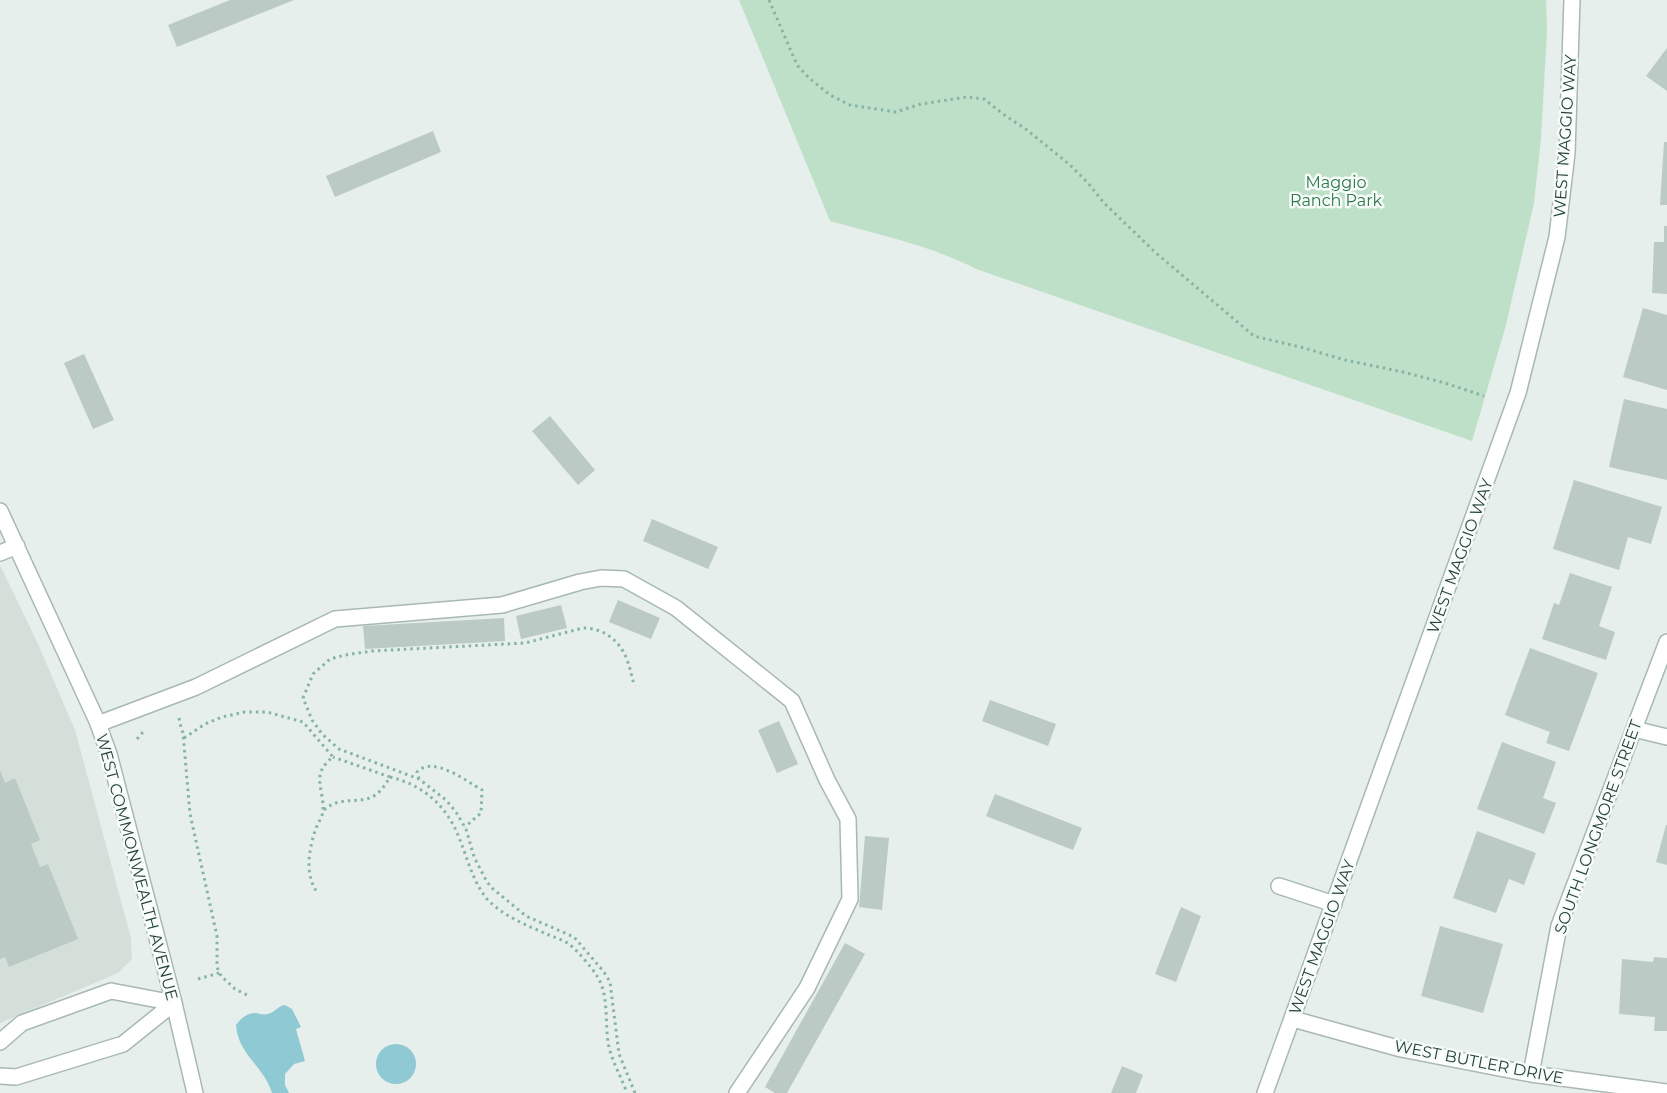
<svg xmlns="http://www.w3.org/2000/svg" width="1667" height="1093" viewBox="0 0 1667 1093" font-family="Montserrat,sans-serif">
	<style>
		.built { fill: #d4dfda }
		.green { fill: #bfe0c8 }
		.water { fill: #8ec9d4 }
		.building { fill: #bbcac4 }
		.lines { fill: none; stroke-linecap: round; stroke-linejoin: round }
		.minor-casing { stroke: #a8b8b2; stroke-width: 18 }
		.path { stroke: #86b3a5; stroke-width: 3; stroke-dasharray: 2.5 4; stroke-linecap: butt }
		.minor { stroke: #fff; stroke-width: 15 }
		.labels { text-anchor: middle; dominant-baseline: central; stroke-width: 5; stroke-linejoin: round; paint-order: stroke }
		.street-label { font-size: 16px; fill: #24423a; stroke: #f7fbf9 }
		.park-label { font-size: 16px; fill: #2d7a4b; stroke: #f7fbf9 }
	</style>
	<rect width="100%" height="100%" fill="#e6efeb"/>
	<!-- built -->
	<path class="built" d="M 0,565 L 38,644 L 75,730 L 131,938 L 132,959 L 118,973 L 0,1023 Z"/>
	<!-- green -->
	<path class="green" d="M 739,0 L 1546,0 L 1547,32 L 1541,139 L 1534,203 L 1506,325 L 1472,441 L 976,269 C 930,245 879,235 830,221 Z"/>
	<!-- water -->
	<path class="water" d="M 285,1005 L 292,1009 L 301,1027 L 296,1029 L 305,1061 L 294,1064 L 285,1074 L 285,1085 L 289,1093 L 272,1093 C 264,1066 238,1055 236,1025 C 241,1018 247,1013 256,1013 C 260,1014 264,1015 268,1014 C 275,1012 278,1006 285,1005 Z
		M376 1064a20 20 0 1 1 40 0a20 20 0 1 1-40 0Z"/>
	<!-- building -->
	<path class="building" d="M 230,0 L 294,0 L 177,47 L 168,25 Z
		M 1667,48 L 1667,91 L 1646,76 Z
		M 433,131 L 441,152 L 335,197 L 326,176 Z
		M 1664,142 L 1667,142 L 1667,205 L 1660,205 Z
		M 1664,226 L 1667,226 L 1667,294 L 1652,293 L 1654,242 L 1664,242 Z
		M 1643,308 L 1667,315 L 1667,390 L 1623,377 Z
		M 84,354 L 114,420 L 93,429 L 64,363 Z
		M 1624,399 L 1667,409 L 1667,480 L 1609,467 Z
		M 550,416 L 595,470 L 578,485 L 532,431 Z
		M 1574,480 L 1662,507 L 1651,544 L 1628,537 L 1619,570 L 1553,549 Z
		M 652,519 L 718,547 L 708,569 L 643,541 Z
		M 1570,573 L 1612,587 L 1599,626 L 1615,632 L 1606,660 L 1542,639 L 1554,603 L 1559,605 Z
		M 618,600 L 660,618 L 651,639 L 609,622 Z
		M 561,605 L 567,628 L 521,639 L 516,616 Z
		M 504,618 L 505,641 L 365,649 L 363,626 Z
		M 1530,648 L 1598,673 L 1569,751 L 1546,743 L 1550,732 L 1505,715 Z
		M 990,700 L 1056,724 L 1048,746 L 982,721 Z
		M 779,721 L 798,764 L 777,773 L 758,730 Z
		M 1502,742 L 1556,762 L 1543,798 L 1556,803 L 1544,834 L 1477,809 Z
		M 0,770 L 5,783 L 15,778 L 40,840 L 31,844 L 40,867 L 48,864 L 78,939 L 9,967 L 5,957 L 0,959 Z
		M 995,794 L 1082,828 L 1073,850 L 986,816 Z
		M 1666,825 L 1667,825 L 1667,865 L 1656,862 Z
		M 1477,831 L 1536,853 L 1524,885 L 1509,879 L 1496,913 L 1453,898 Z
		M 865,836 L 889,838 L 882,910 L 859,907 Z
		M 1181,907 L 1201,916 L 1176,982 L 1155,974 Z
		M 1440,926 L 1503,944 L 1483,1013 L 1421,996 Z
		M 845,943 L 865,954 L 787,1093 L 775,1093 L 765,1087 Z
		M 1654,957 L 1667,958 L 1667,1031 L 1654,1031 L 1655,1017 L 1619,1014 L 1622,959 L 1653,962 Z
		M 1122,1066 L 1143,1075 L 1136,1093 L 1111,1093 Z"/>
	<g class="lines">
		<defs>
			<path id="minor" d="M 0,511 L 97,721 L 109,754 L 174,1003 L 195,1093
				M 0,553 L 17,546
				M 98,724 L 196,687 L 335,619 L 502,605 L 580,582 L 601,578 L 624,579 L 676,608 L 792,701 L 827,780 L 848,819 L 850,899 L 807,988 L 737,1093
				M 1634,729 L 1667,737
				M 1279,886 L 1334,904
				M 1293,1019 L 1401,1049 L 1531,1074 L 1667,1092
				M 0,1042 L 22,1023 L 111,991 L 174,1003
				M 1531,1074 L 1559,926 L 1667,642
				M 0,1076 L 16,1077 L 123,1044 L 174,1003
				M 1265,1093 L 1518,393 L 1557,237 L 1567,153 L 1572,0"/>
		</defs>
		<!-- minor casing -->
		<use href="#minor" class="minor-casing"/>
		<!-- path -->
		<path class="path" d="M 769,0 L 797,65 L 809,78 L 830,95 L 850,105 L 896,112 L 921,104 L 967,97 L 984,99 L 1003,114 L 1027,130 L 1070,165 L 1088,183 L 1104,203 L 1156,253 L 1254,336 L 1304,348 L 1345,360 L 1403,372 L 1445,383 L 1484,396
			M 179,718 L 181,728 L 183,733 L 190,814 L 217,936 L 217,967 L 221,976 L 235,989 L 247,995
			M 184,738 L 205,724 L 222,717 L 245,712 L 267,712 L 303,722 L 333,757 C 310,775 324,788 323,810 C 323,817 317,824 315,831 C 308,853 305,875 318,894
			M 137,739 L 143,732
			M 390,777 C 424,785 448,807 460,840 C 468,860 473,882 487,899 C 503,916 528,926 549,935 C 556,938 564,940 570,945 C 578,951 592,968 597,976 C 610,996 604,1025 609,1047 C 613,1063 621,1077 627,1093
			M 419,779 L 417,772 C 433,755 466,781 482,790 L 481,813 L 465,827
			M 324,810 C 343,793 364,808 380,791 C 384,787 387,782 390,777 L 333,757
			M 198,979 L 219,973
			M 635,1093 L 619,1054 L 610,982 L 604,972 L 574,937 L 526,916 L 492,888 L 487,882 L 474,857 L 466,829 L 456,812 L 446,800 L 419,779 L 339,749 L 322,734 L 312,720 L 303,698 L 313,674 L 330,659 L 345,655 L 372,651 L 525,643 L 583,628 C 603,628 620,640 627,660 C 631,669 631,677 635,686"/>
		<!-- minor -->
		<use href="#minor" class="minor"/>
	</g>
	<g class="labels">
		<!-- street labels -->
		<g class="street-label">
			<text transform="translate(1565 136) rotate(-86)">WEST MAGGIO WAY</text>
			<text transform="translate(1460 556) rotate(-70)">WEST MAGGIO WAY</text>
			<text transform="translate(1598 827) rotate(-70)">SOUTH LONGMORE STREET</text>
			<text transform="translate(137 867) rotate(75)">WEST COMMONWEALTH AVENUE</text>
			<text transform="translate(1322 937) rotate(-70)">WEST MAGGIO WAY</text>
			<text transform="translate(1479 1062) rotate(11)">WEST BUTLER DRIVE</text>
		</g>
		<!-- park labels -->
		<g class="park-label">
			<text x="1336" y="182">Maggio<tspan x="1336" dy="18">Ranch Park</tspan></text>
		</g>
	</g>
</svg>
